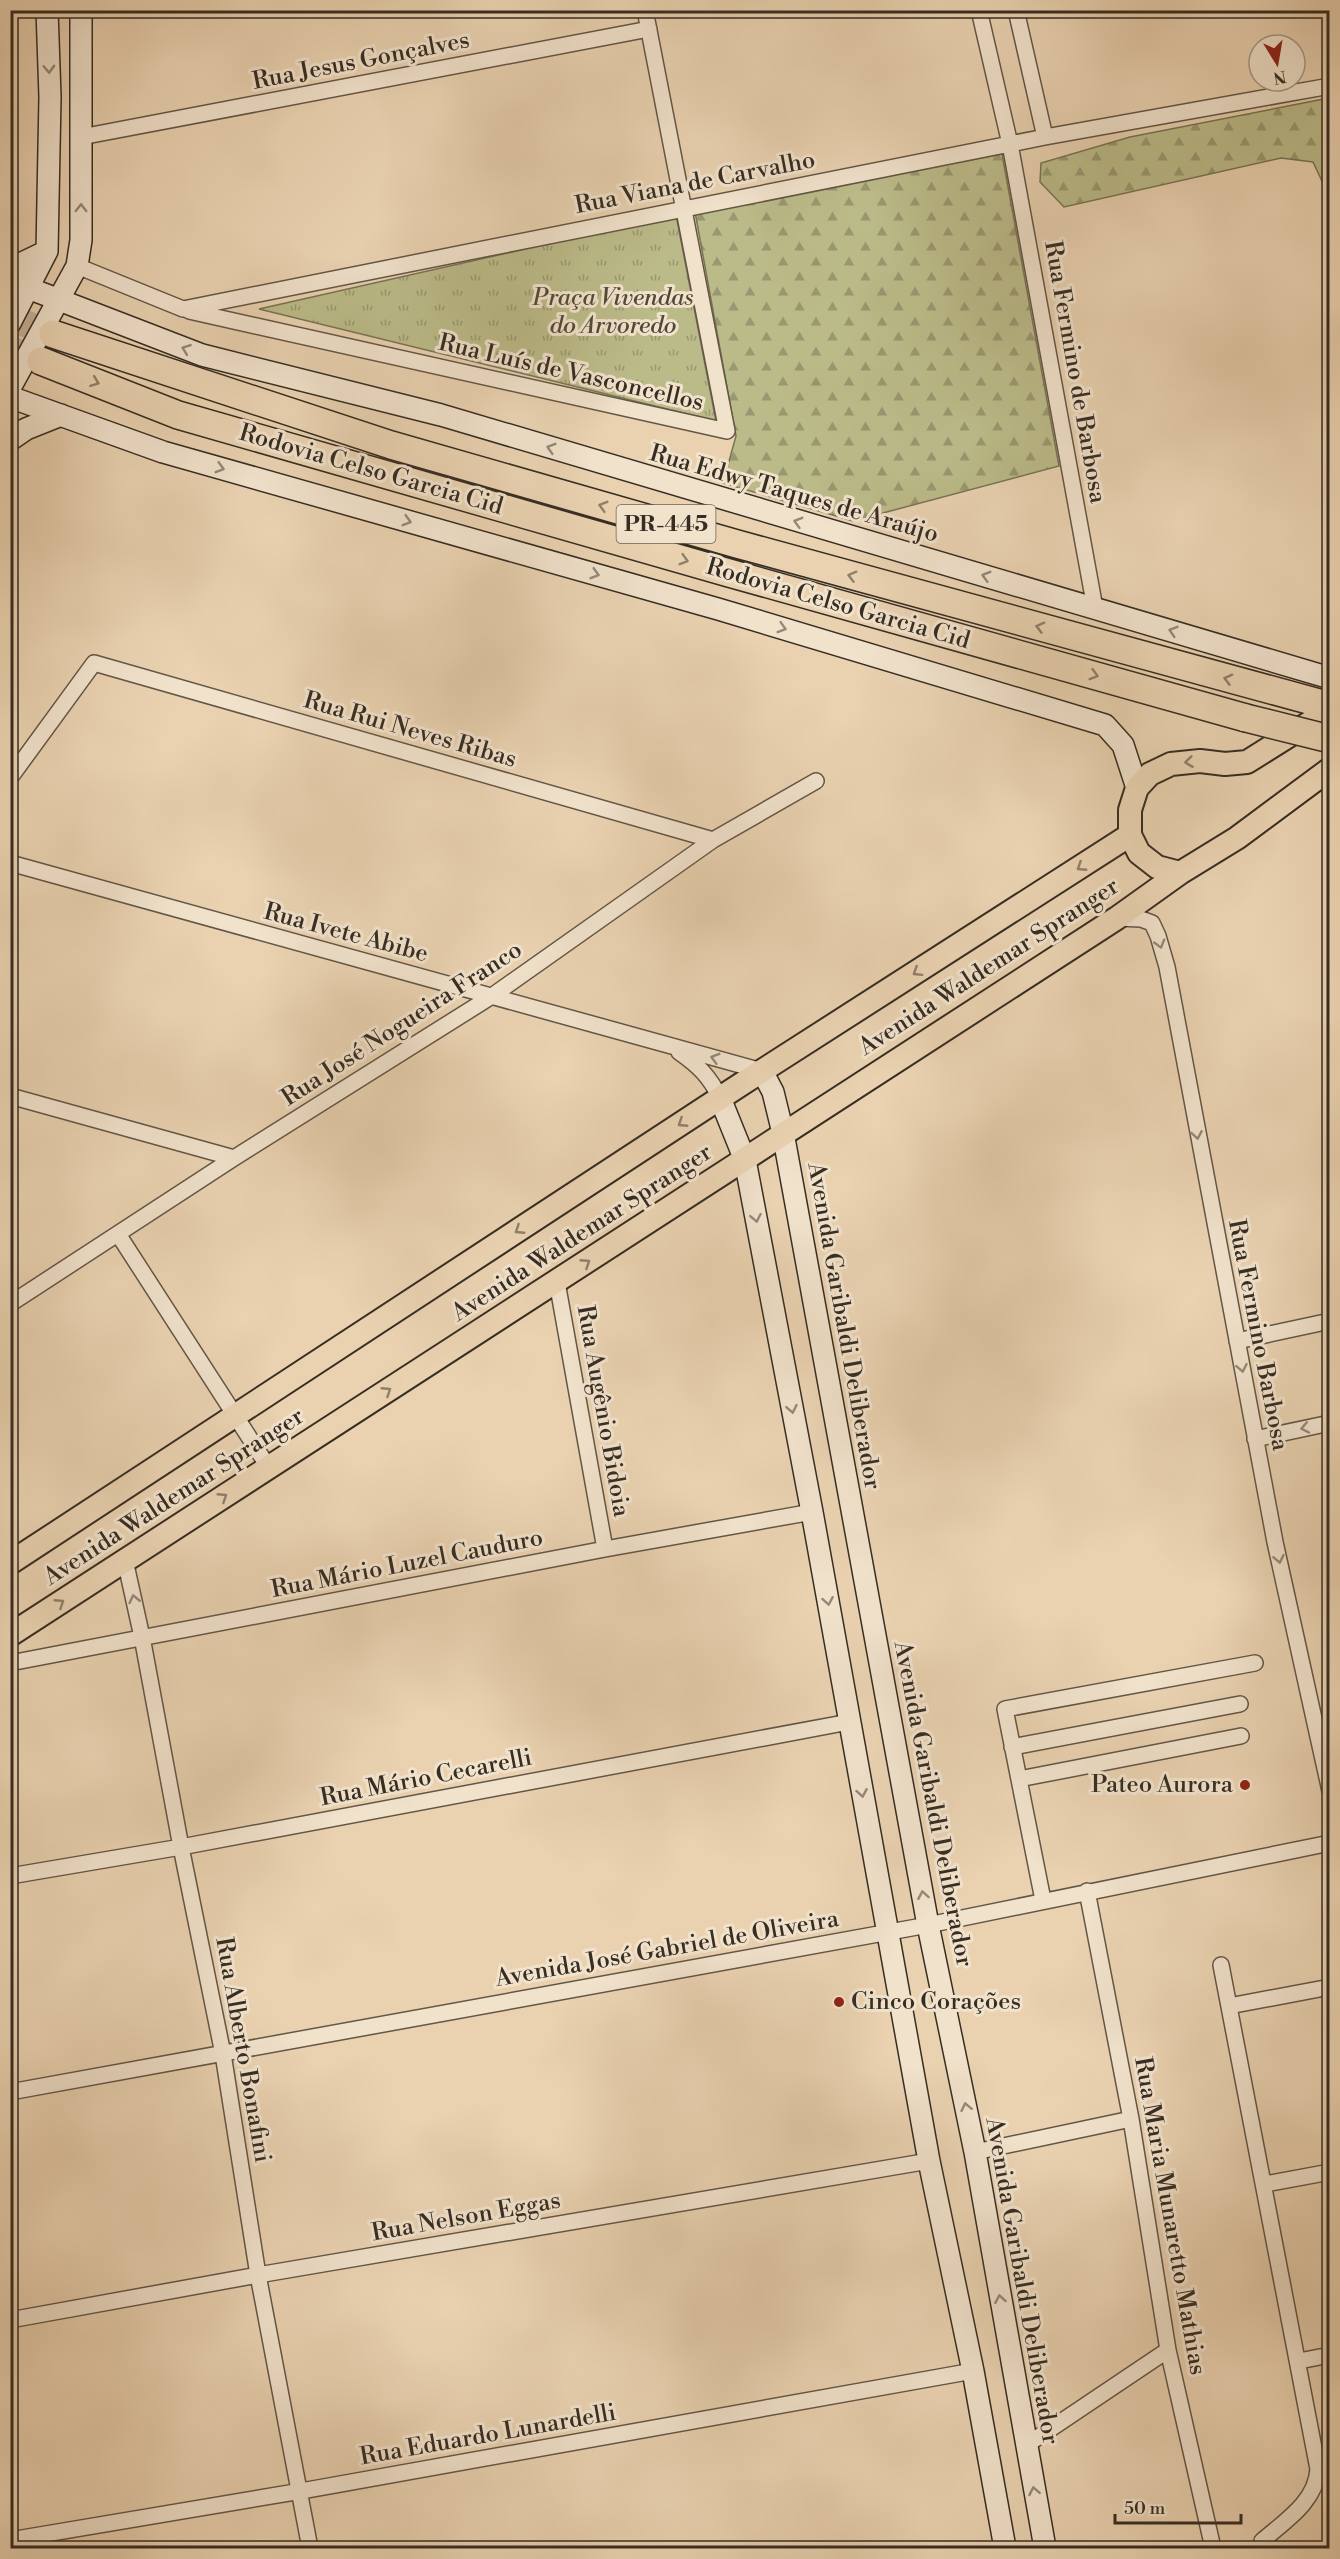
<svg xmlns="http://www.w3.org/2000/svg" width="1340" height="2559" viewBox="0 0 1340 2559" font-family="'Libre Bodoni',serif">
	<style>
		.grass { fill: url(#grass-tufts); stroke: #787456; stroke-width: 1.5 }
		.forest { fill: url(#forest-firs); stroke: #787456; stroke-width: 1.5 }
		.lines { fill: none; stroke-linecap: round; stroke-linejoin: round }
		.highway-tunnel { stroke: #c6b195; stroke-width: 27; stroke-dasharray: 27 14; stroke-linecap: butt }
		.street-casing { stroke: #635646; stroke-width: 18 }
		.secondary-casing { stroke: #362d23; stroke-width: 24 }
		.primary-casing { stroke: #362d23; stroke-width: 26 }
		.highway-casing { stroke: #362d23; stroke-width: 30 }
		.street { stroke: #f1e2cc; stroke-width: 15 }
		.secondary { stroke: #f1e2cc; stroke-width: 21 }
		.primary { stroke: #ead2b1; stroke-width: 22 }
		.highway { stroke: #ead2b1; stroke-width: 27 }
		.highway-bridge-casing { stroke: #362d23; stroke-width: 30; stroke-linecap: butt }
		.highway-bridge { stroke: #ead2b1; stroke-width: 27 }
		.oneway { stroke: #948878 }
		.oneway2 { stroke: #90806a }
		.poi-dot { fill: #8f2418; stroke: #f1e2cc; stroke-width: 2 }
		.labels { text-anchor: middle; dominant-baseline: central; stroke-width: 6; stroke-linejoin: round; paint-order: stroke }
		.shield { fill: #f1e2cc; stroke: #6e6356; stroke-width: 1.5 }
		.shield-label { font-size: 22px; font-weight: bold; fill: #362d23 }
		.street-label { font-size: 24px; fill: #362d23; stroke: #f1e2cc }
		.park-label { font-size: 24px; font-style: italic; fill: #514937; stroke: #f1e2cc }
		.poi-label { font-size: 24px; fill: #362d23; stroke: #f1e2cc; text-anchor: end }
	</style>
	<defs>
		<pattern id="grass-tufts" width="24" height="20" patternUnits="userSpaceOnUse" patternTransform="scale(1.5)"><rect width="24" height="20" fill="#bbbb89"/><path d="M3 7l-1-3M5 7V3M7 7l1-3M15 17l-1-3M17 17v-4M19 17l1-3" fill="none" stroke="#999870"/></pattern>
		<pattern id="forest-firs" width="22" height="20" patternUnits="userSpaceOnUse" patternTransform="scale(1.5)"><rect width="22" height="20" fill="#bbbb89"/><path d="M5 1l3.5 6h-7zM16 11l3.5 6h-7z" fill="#999870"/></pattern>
	</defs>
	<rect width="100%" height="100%" fill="#ead2b1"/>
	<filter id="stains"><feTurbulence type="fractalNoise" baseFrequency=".00333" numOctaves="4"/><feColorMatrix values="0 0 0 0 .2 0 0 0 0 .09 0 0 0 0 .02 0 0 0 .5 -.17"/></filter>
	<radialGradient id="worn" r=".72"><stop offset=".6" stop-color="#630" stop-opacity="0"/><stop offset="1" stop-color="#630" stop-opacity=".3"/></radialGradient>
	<!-- grass -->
	<path class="grass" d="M 676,215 L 716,421 L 259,309 Z"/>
	<!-- forest -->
	<path class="forest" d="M 1329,98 L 1329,196 L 1313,162 L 1281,158 L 1064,207 L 1040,182 L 1041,163 L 1130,137 Z
		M 1002,154 L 1059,466 L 853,521 L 723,483 L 736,436 L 695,212 Z"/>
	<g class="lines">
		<!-- highway-tunnel -->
		<path class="highway-tunnel" d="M 10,318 L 53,334
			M 10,349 L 41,361"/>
		<defs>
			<path id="street" d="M 979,10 L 1010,144 L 1095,608
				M 1016,10 L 1045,137
				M 81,137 L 649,29
				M 77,266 L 183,309 L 1045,137 L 1330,86
				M 189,311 L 727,431 L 645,10
				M 10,778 L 94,663 L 713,840
				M 10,863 L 762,1071
				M 1117,918 L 1141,919 L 1152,923 L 1158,936 L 1167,967 L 1275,1542 L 1330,1791
				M 679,1052 C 698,1065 710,1077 720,1098
				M 10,1096 L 234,1158
				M 118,1234 L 269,1468
				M 557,1282 L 605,1549
				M 10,1304 L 234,1158 L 492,996 L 713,840 L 816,781
				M 1237,1341 L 1330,1321
				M 1255,1439 L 1330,1423
				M 125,1560 L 142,1637 L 181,1847 L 223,2054 L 258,2275 L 310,2548
				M 10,1663 L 605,1549 L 812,1512
				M 1012,1747 L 1240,1704
				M 1019,1779 L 1241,1736
				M 10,1876 L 181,1847 L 849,1722
				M 1087,1891 L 1131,2119 L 1168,2350 L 1213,2548
				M 1043,1900 L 1005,1709 L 1255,1663
				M 1221,1965 L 1318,2469 C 1316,2502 1285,2521 1262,2541
				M 1229,2006 L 1330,1987
				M 10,2092 L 928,1925 L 1330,1843
				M 975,2152 L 1131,2119
				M 1265,2184 L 1330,2172
				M 10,2320 L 258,2275 L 929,2161
				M 1299,2361 L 1330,2355
				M 1025,2446 L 1168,2350
				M 10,2540 L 301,2491 L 973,2371"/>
			<path id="secondary" d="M 10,269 L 47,251
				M 10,281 L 202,355 L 441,415 L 1330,678
				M 10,323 L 47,251 L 50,97 L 47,10
				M 10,388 L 77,266 L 81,240 L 81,10
				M 10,397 L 163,452 L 718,609 L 1105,725 L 1123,745 L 1137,788
				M 10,440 L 26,429 L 61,415
				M 762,1071 L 773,1092 L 783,1133 L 928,1925 L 975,2152 L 1045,2548
				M 720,1098 L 745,1160 L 812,1512 L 929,2161 L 973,2371 L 1005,2548"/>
			<path id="primary" d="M 1180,873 L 1157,867 L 1139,853 L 1130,835 L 1130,810 L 1137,788 L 1150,774 L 1171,764 L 1200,761 L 1225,764 L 1247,762 L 1330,710
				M 10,1563 L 740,1085 L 1130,835
				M 10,1635 L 1117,918 L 1180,873 L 1237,838 L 1330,769"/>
			<path id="highway" d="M 53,334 L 391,445 L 737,544 L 1330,706
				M 41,361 L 178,415 L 729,573 L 1246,718"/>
		</defs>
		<!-- street casing -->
		<use href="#street" class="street-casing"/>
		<!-- secondary casing -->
		<use href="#secondary" class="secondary-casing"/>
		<!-- primary casing -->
		<use href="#primary" class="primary-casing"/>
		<!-- highway casing -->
		<use href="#highway" class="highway-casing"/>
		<!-- street -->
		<use href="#street" class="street"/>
		<!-- secondary -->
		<use href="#secondary" class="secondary"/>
		<!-- primary -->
		<use href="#primary" class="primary"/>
		<!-- highway -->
		<use href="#highway" class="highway"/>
		<defs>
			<path id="highway-bridge" d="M 1246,718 L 1330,739"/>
		</defs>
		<!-- highway-bridge casing -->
		<use href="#highway-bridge" class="highway-bridge-casing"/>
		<!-- highway-bridge -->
		<use href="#highway-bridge" class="highway-bridge"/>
	</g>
	<!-- one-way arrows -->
	<defs><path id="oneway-chevron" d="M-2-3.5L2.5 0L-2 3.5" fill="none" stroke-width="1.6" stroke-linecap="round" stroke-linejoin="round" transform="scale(1.5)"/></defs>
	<g class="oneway">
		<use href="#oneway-chevron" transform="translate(49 69) rotate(88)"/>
		<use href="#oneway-chevron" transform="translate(81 208) rotate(-90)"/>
		<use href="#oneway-chevron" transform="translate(186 349) rotate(-159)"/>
		<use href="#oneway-chevron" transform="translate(551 448) rotate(-163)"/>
		<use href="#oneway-chevron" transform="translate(220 468) rotate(16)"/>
		<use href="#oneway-chevron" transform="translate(407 521) rotate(16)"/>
		<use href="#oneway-chevron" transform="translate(798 522) rotate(-164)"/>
		<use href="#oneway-chevron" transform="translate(595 574) rotate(16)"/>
		<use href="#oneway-chevron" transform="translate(986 576) rotate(-164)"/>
		<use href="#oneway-chevron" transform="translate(782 628) rotate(17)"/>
		<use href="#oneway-chevron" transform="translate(1173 631) rotate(-163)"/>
		<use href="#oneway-chevron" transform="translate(1160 944) rotate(74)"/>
		<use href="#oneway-chevron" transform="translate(715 1058) rotate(-164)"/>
		<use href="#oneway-chevron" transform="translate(1197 1135) rotate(80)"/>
		<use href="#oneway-chevron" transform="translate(756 1218) rotate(79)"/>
		<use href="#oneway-chevron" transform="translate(1242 1368) rotate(79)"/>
		<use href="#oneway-chevron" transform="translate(792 1409) rotate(79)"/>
		<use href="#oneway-chevron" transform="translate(1305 1428) rotate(168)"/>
		<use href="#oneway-chevron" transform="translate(1279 1559) rotate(78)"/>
		<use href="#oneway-chevron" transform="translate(134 1599) rotate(-103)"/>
		<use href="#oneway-chevron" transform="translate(828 1601) rotate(80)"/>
		<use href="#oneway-chevron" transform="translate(862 1793) rotate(80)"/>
		<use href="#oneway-chevron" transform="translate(923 1895) rotate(-100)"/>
		<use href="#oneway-chevron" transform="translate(966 2107) rotate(-102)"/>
		<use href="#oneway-chevron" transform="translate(1000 2299) rotate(-100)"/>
		<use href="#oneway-chevron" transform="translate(1034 2491) rotate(-101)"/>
	</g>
	<g class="oneway2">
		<use href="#oneway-chevron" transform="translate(95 382) rotate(21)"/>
		<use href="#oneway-chevron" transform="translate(603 506) rotate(-164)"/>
		<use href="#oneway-chevron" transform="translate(684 560) rotate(16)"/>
		<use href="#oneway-chevron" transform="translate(852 576) rotate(-165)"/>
		<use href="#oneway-chevron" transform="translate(1040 627) rotate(-165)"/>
		<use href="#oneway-chevron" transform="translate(1094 675) rotate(16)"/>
		<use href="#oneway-chevron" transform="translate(1228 679) rotate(-165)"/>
		<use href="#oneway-chevron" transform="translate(1189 762) rotate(173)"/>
		<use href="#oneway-chevron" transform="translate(1081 867) rotate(147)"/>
		<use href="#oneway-chevron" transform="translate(917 972) rotate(148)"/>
		<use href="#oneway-chevron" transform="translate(682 1123) rotate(147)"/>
		<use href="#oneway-chevron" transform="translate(519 1230) rotate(147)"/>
		<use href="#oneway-chevron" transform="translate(586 1263) rotate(-33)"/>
		<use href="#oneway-chevron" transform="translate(387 1391) rotate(-33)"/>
		<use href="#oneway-chevron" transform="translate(223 1497) rotate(-33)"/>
		<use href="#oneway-chevron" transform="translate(60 1603) rotate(-33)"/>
	</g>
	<!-- markers -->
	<g class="poi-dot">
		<circle cx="1245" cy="1785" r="6"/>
		<circle cx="839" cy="2002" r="6"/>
	</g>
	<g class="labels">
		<!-- shield labels -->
		<rect class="shield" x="616.5" y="505" width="99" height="38" rx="4.5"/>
		<g class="shield-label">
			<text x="666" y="524">PR-445</text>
		</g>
		<!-- street labels -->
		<g class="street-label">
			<text transform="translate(361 61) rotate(-11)">Rua Jesus Gonçalves</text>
			<text transform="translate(695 183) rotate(-11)">Rua Viana de Carvalho</text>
			<text transform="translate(1075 372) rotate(80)">Rua Fermino de Barbosa</text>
			<text transform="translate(571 373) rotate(13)">Rua Luís de Vasconcellos</text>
			<text transform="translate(371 470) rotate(16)">Rodovia Celso Garcia Cid</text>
			<text transform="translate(794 494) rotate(16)">Rua Edwy Taques de Araújo</text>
			<text transform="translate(838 604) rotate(16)">Rodovia Celso Garcia Cid</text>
			<text transform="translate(410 730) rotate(16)">Rua Rui Neves Ribas</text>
			<text transform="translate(346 933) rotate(15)">Rua Ivete Abibe</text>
			<text transform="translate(989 967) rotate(-33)">Avenida Waldemar Spranger</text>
			<text transform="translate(402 1024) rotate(-33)">Rua José Nogueira Franco</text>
			<text transform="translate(582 1233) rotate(-33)">Avenida Waldemar Spranger</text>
			<text transform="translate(844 1326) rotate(80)">Avenida Garibaldi Deliberador</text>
			<text transform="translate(1258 1335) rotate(79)">Rua Fermino Barbosa</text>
			<text transform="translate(603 1411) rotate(80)">Rua Augênio Bidoia</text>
			<text transform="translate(174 1497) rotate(-33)">Avenida Waldemar Spranger</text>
			<text transform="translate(407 1564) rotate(-11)">Rua Mário Luzel Cauduro</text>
			<text transform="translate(426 1778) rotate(-11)">Rua Mário Cecarelli</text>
			<text transform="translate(933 1804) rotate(79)">Avenida Garibaldi Deliberador</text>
			<text transform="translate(667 1949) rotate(-10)">Avenida José Gabriel de Oliveira</text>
			<text transform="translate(243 2050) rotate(80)">Rua Alberto Bonafini</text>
			<text transform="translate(1170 2216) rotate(80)">Rua Maria Munaretto Mathias</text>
			<text transform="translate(466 2217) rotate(-10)">Rua Nelson Eggas</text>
			<text transform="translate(1022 2281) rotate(80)">Avenida Garibaldi Deliberador</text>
			<text transform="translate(488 2435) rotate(-10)">Rua Eduardo Lunardelli</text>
		</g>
		<!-- park labels -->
		<g class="park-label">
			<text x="613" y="298">Praça Vivendas<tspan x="613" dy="28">do Arvoredo</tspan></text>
		</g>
		<!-- poi labels -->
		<g class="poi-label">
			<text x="1233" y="1785">Pateo Aurora</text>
			<text x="851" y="2002" text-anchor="start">Cinco Corações</text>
		</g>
	</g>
	<!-- margin -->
	<rect width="1340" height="2559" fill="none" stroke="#ead2b1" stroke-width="36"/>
	<rect x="12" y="12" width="1316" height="2535" fill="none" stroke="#362d23" stroke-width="3"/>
	<rect x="18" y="18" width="1304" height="2523" fill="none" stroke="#362d23" stroke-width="1.5"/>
	<!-- north arrow -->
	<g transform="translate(1277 63) rotate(169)"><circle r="28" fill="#f1e2cc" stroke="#a69a88" stroke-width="1.5"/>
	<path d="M0-4.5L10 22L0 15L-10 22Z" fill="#8f2418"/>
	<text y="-9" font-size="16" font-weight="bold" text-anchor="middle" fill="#362d23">N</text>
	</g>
	<!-- scale -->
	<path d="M1115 2514v9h126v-9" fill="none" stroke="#362d23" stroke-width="3"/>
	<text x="1124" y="2514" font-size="18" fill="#362d23" stroke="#f1e2cc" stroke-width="4.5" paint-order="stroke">50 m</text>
	<rect width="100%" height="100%" filter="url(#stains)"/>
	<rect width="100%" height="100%" fill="url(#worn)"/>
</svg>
